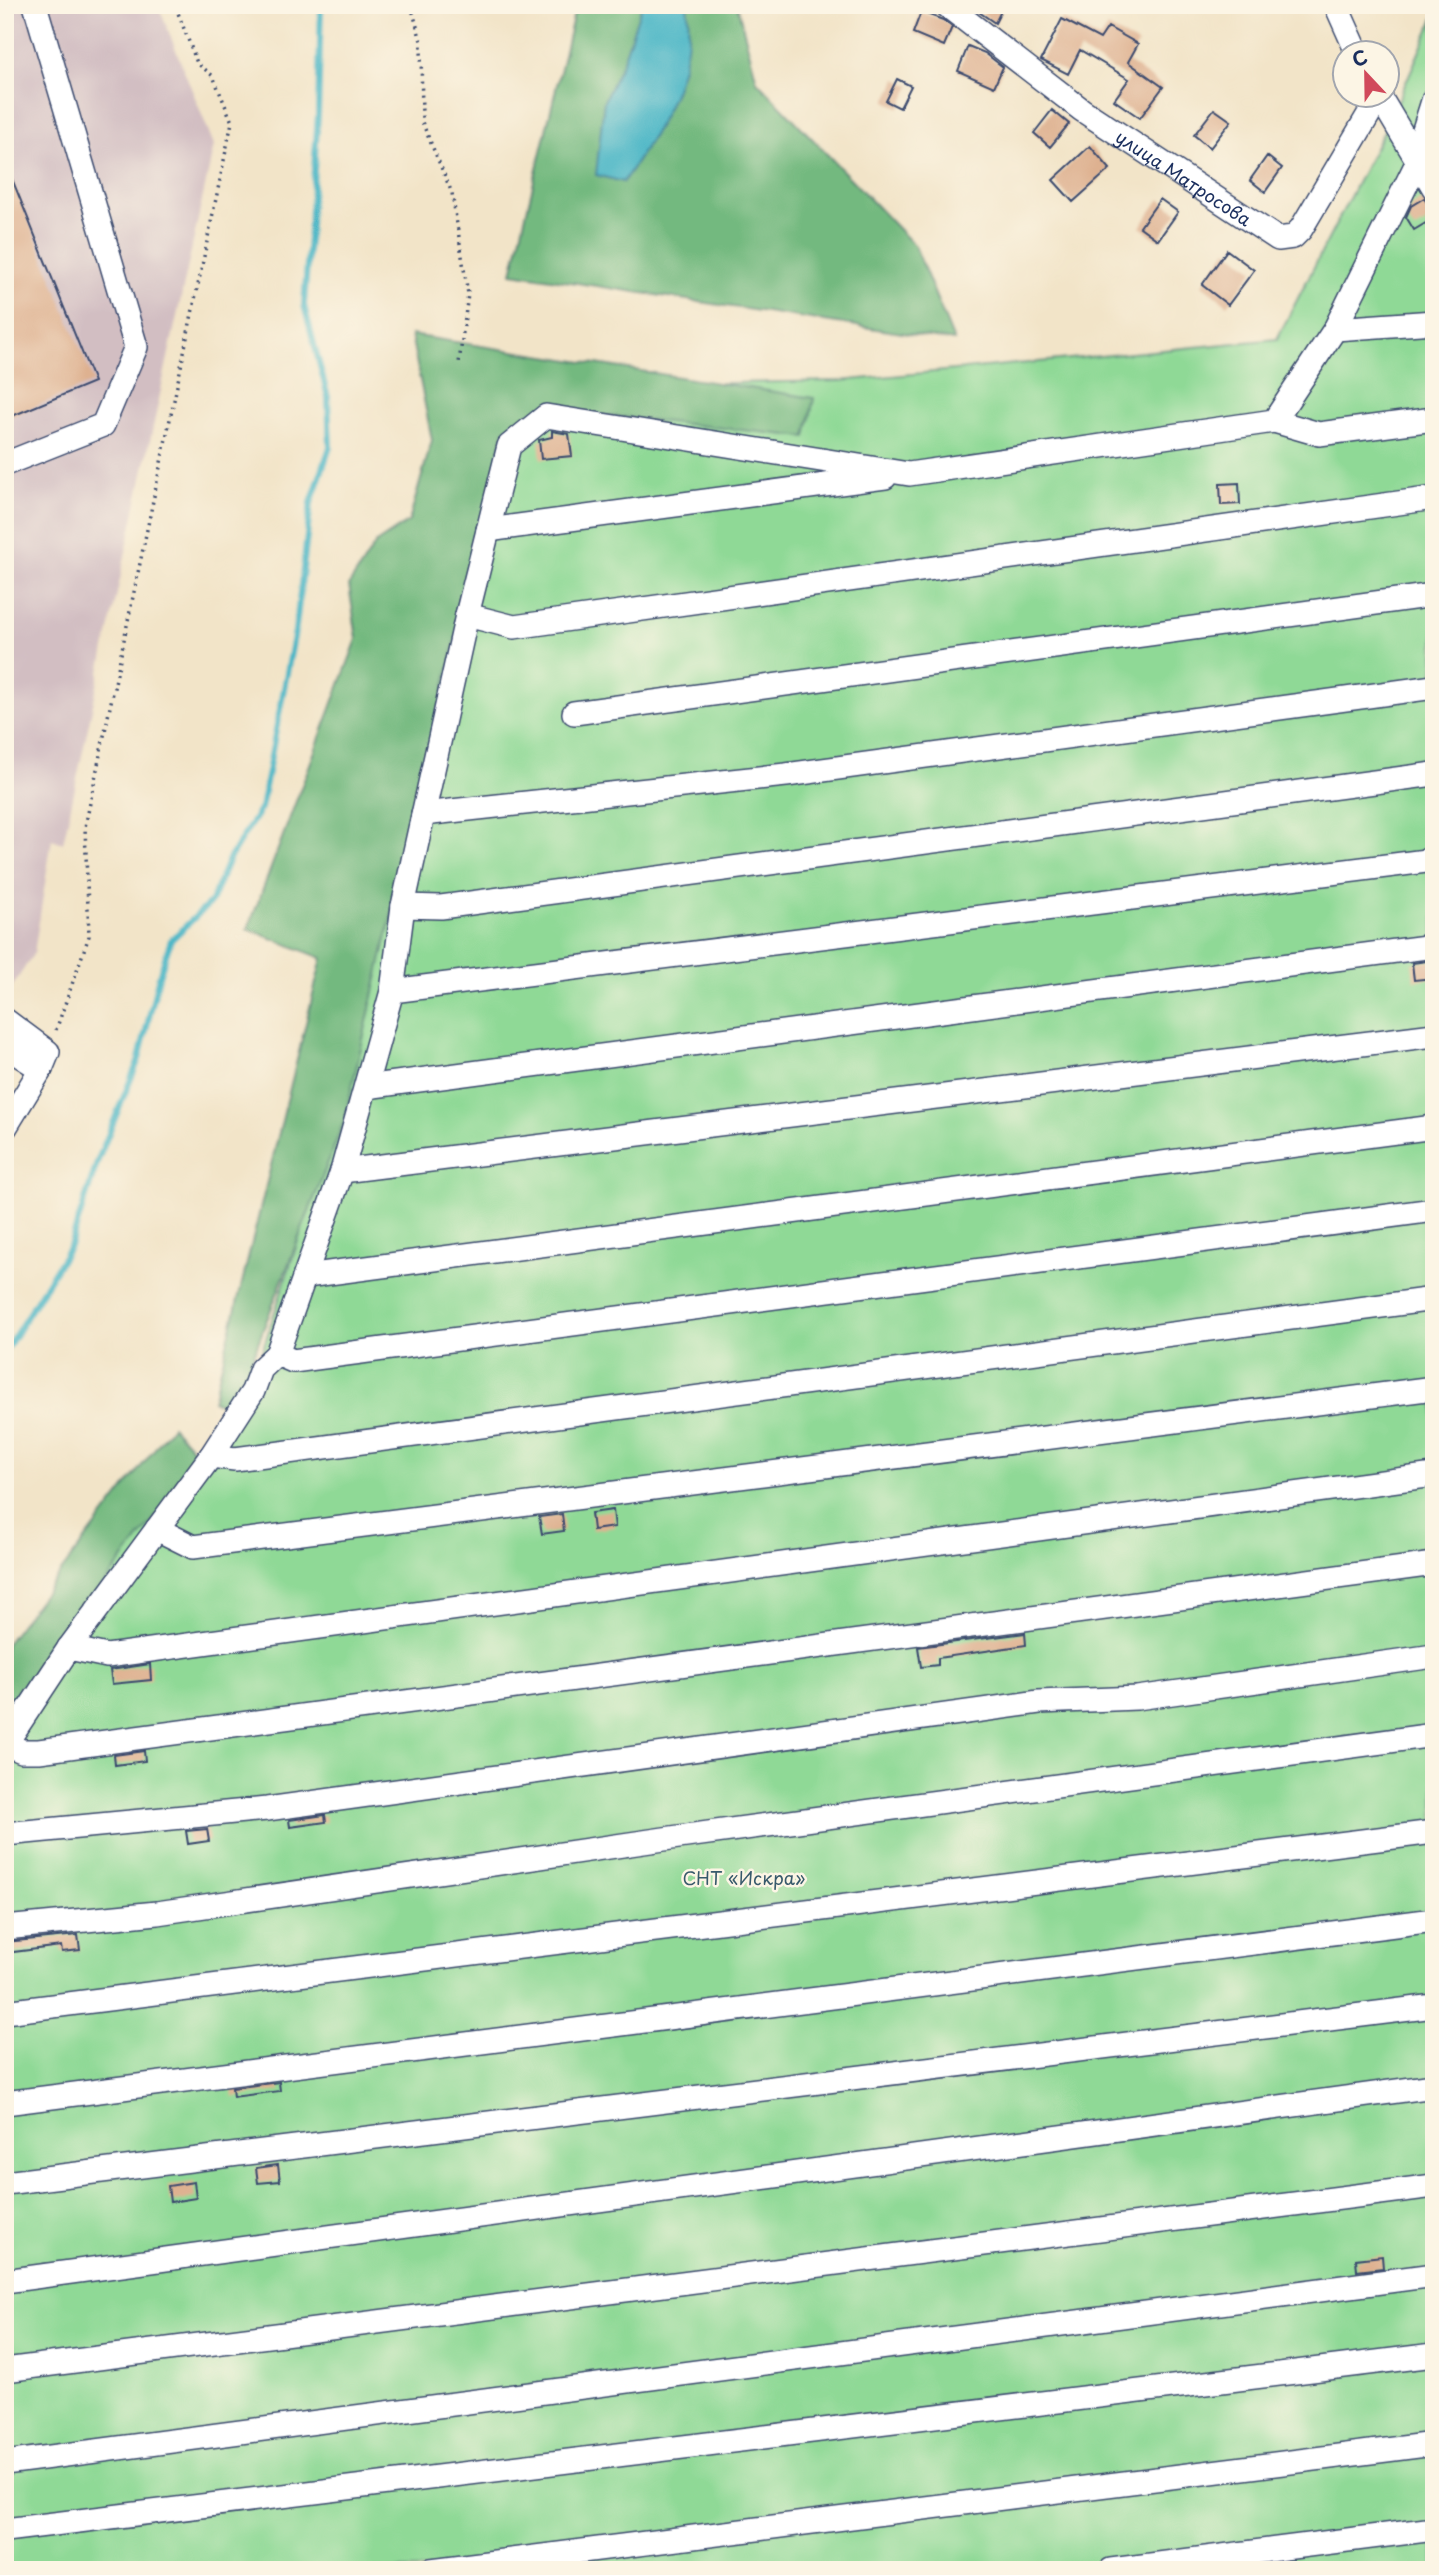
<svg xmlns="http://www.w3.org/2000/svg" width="1439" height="2575" viewBox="0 0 1439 2575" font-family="'Playpen Sans',sans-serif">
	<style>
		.industrial { fill: #d2bec2 }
		.green { fill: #8fd996; stroke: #55847a; stroke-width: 2 }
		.forest { fill: #73b97f; stroke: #47746e; stroke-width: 2 }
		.water { fill: #4ab6c6; stroke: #327292; stroke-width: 2 }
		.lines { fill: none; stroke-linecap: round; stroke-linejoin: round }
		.stream { stroke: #4ab6c6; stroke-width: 6 }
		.building { fill: #deb190 }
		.minor-casing { stroke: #3b4a6e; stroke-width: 26 }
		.path { stroke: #3b4a6e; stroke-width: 3.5; stroke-dasharray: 2 5; stroke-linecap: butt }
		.minor { stroke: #fff; stroke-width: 23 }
		.labels { text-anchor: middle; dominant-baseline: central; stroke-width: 5; stroke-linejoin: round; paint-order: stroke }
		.street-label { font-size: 18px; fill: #1b2f5e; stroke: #fcf5e5 }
		.park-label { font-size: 18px; fill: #385a6c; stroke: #fcf5e5 }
	</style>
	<rect width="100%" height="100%" fill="#fcf5e5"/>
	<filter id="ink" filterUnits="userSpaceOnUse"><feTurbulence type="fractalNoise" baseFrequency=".0143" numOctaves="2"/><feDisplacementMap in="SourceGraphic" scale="14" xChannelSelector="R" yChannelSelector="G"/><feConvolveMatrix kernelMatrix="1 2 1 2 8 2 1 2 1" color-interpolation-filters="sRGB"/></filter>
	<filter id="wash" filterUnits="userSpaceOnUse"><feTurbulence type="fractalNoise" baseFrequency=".00686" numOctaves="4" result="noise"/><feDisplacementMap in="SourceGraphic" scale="28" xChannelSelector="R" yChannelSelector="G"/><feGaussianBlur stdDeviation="1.57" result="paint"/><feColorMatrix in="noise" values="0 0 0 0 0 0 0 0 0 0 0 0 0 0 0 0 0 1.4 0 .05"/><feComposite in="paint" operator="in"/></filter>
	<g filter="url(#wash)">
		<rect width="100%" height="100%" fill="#f2e4c8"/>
		<!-- industrial -->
		<path class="industrial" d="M 5,5 L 158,5 L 214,145 L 63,843 L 52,839 L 34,953 L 5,998 Z"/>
		<!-- green -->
		<path class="green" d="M 1434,18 L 1434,2570 L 5,2570 L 5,1718 L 251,1385 L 330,1143 L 469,388 L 840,381 L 1277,339 L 1390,119 Z"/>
		<!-- forest -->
		<path class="forest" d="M 576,5 L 737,5 L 757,81 L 915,246 L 954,341 L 512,273 Z
			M 411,335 L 814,398 L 806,437 L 539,408 L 504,431 L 344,1121 L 258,1343 L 237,1407 L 213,1401 L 322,958 L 248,929 L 357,639 L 349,585 L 376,543 L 409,521 L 432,440 Z
			M 172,1426 L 201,1458 L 5,1713 L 5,1645 Z"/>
		<!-- water -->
		<path class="water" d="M 642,5 L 687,5 C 697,69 658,132 623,182 L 596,175 L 604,101 L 622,63 Z"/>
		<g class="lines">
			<!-- stream -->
			<path class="stream" d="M 5,1352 L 70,1246 L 98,1160 L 139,1059 L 159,976 L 171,940 L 211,902 L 229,859 L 261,808 L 296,626 L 311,503 L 330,447 L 328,397 L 304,305 L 318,115 L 321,5"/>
		</g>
		<g id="blocks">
			<!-- building -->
			<path class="building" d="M 969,5 L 1004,5 L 995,23 Z
				M 921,12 L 943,20 L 952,27 L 944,46 L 913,33 Z
				M 1062,19 L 1100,39 L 1108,27 L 1138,44 L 1128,62 L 1163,87 L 1140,118 L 1114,100 L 1129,79 L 1080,50 L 1068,74 L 1041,60 Z
				M 968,46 L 985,53 L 1003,67 L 994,87 L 958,71 Z
				M 897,79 L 911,86 L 900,108 L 886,101 Z
				M 1214,109 L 1231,121 L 1210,148 L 1194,135 Z
				M 1052,110 L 1069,124 L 1050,147 L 1034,133 Z
				M 1090,146 L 1110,169 L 1073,202 L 1053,180 Z
				M 1267,156 L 1282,168 L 1265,192 L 1250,180 Z
				M 6,164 L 94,382 L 5,419 L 5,165 Z
				M 1424,198 L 1434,214 L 1434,218 L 1414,230 L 1406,217 L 1411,206 Z
				M 1160,199 L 1178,212 L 1158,240 L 1140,227 Z
				M 1227,250 L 1254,270 L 1228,305 L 1202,285 Z
				M 552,431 L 569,434 L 572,456 L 541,459 L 539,440 L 552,437 Z
				M 1239,483 L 1240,504 L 1221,505 L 1220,484 Z
				M 1434,960 L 1434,978 L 1414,980 L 1412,963 Z
				M 613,1510 L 615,1527 L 593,1530 L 591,1513 Z
				M 562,1514 L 564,1531 L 542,1534 L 539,1517 Z
				M 1025,1633 L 1026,1645 L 938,1658 L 938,1665 L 921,1667 L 918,1647 Z
				M 150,1664 L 151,1680 L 112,1684 L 110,1670 Z
				M 144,1751 L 145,1761 L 115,1765 L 114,1755 Z
				M 325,1815 L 326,1822 L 290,1827 L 289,1820 Z
				M 207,1829 L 209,1841 L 188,1844 L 186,1831 Z
				M 78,1935 L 80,1950 L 62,1952 L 61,1946 L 5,1953 L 5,1942 Z
				M 279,2082 L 280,2091 L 233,2097 L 232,2088 Z
				M 278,2165 L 280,2181 L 258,2183 L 256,2168 Z
				M 194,2182 L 196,2198 L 170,2202 L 168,2186 Z
				M 1382,2256 L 1383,2268 L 1357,2271 L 1356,2259 Z"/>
		</g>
	</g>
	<g filter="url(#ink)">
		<use href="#blocks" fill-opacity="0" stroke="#3b4a6e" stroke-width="2"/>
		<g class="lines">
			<defs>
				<g id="minor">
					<path id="s1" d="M 946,5 L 1082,110 L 1278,239 L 1293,237 L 1301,229 L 1379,97"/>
					<path d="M 1336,5 L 1357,52"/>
					<path d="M 1378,94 L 1434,188"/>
					<path d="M 1335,329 L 1434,322"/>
					<path d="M 1274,421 L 1319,434 L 1434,419"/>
					<path d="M 5,464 L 103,425 L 136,347 L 35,5"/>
					<path d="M 488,530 L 885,477"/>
					<path d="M 467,615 L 514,627 L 1434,498"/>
					<path d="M 574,713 L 1434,595"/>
					<path d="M 423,814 L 786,775 L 1434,687"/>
					<path d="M 403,906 L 441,907 L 1434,774"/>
					<path d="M 392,991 L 1434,860"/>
					<path d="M 5,1020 L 48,1052 L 41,1069 L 5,1128"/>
					<path d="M 5,1046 L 41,1069"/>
					<path d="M 366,1087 L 1434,946"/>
					<path d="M 342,1171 L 1434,1035"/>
					<path d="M 306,1276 L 1434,1127"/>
					<path d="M 277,1354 L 293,1361 L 1434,1210"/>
					<path d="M 211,1456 L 235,1459 L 1434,1299"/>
					<path d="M 157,1529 L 193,1547 L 1434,1388"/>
					<path d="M 69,1648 L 107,1656 L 1434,1475"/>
					<path d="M 5,1744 L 22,1751 L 39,1751 L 1434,1564"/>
					<path d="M 5,1745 L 69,1648 L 211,1456 L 253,1391 L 261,1369 L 277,1354 L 342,1171 L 392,991 L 403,906 L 467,615 L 509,446 L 546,416 L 909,474 L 1274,421 L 1335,329 L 1417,163 L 1418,149 L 1434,98"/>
					<path d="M 5,1834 L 267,1809 L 1039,1702 L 1137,1698 L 1434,1656"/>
					<path d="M 5,1928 L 157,1913 L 664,1839 L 1434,1735"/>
					<path d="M 5,2012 L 1434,1832"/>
					<path d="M 5,2103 L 1434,1920"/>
					<path d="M 5,2183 L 1434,2006"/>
					<path d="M 5,2281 L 1434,2086"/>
					<path d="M 5,2370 L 1434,2186"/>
					<path d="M 5,2463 L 1434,2275"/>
					<path d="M 5,2530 L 1434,2355"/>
					<path d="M 431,2570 L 1434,2444"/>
					<path d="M 1111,2570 L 1434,2529"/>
				</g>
			</defs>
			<!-- minor casing -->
			<use href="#minor" class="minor-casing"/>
			<!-- path -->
			<path class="path" d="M 411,5 L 421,41 L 422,122 L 452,193 L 468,294 L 459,363
				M 56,1030 L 89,936 L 85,827 L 232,122 L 213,76 L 197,63 L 175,5"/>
			<!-- minor -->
			<use href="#minor" class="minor"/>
		</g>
	</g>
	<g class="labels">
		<!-- street labels -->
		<g class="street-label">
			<text stroke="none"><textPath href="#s1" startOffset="294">улица Матросова</textPath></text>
		</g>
		<!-- park labels -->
		<g class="park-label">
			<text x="744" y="1877">СНТ «Искра»</text>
		</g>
	</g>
	<!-- margin -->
	<rect width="1439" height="2575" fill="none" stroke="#fcf5e5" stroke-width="28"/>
	<!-- north arrow -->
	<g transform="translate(1366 74) rotate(338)"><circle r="33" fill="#fcf5e5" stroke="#a2a6af" stroke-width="2"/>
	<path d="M0-5L12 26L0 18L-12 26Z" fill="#d1495b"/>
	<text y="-10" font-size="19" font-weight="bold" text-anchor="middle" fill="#1b2f5e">С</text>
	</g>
</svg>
